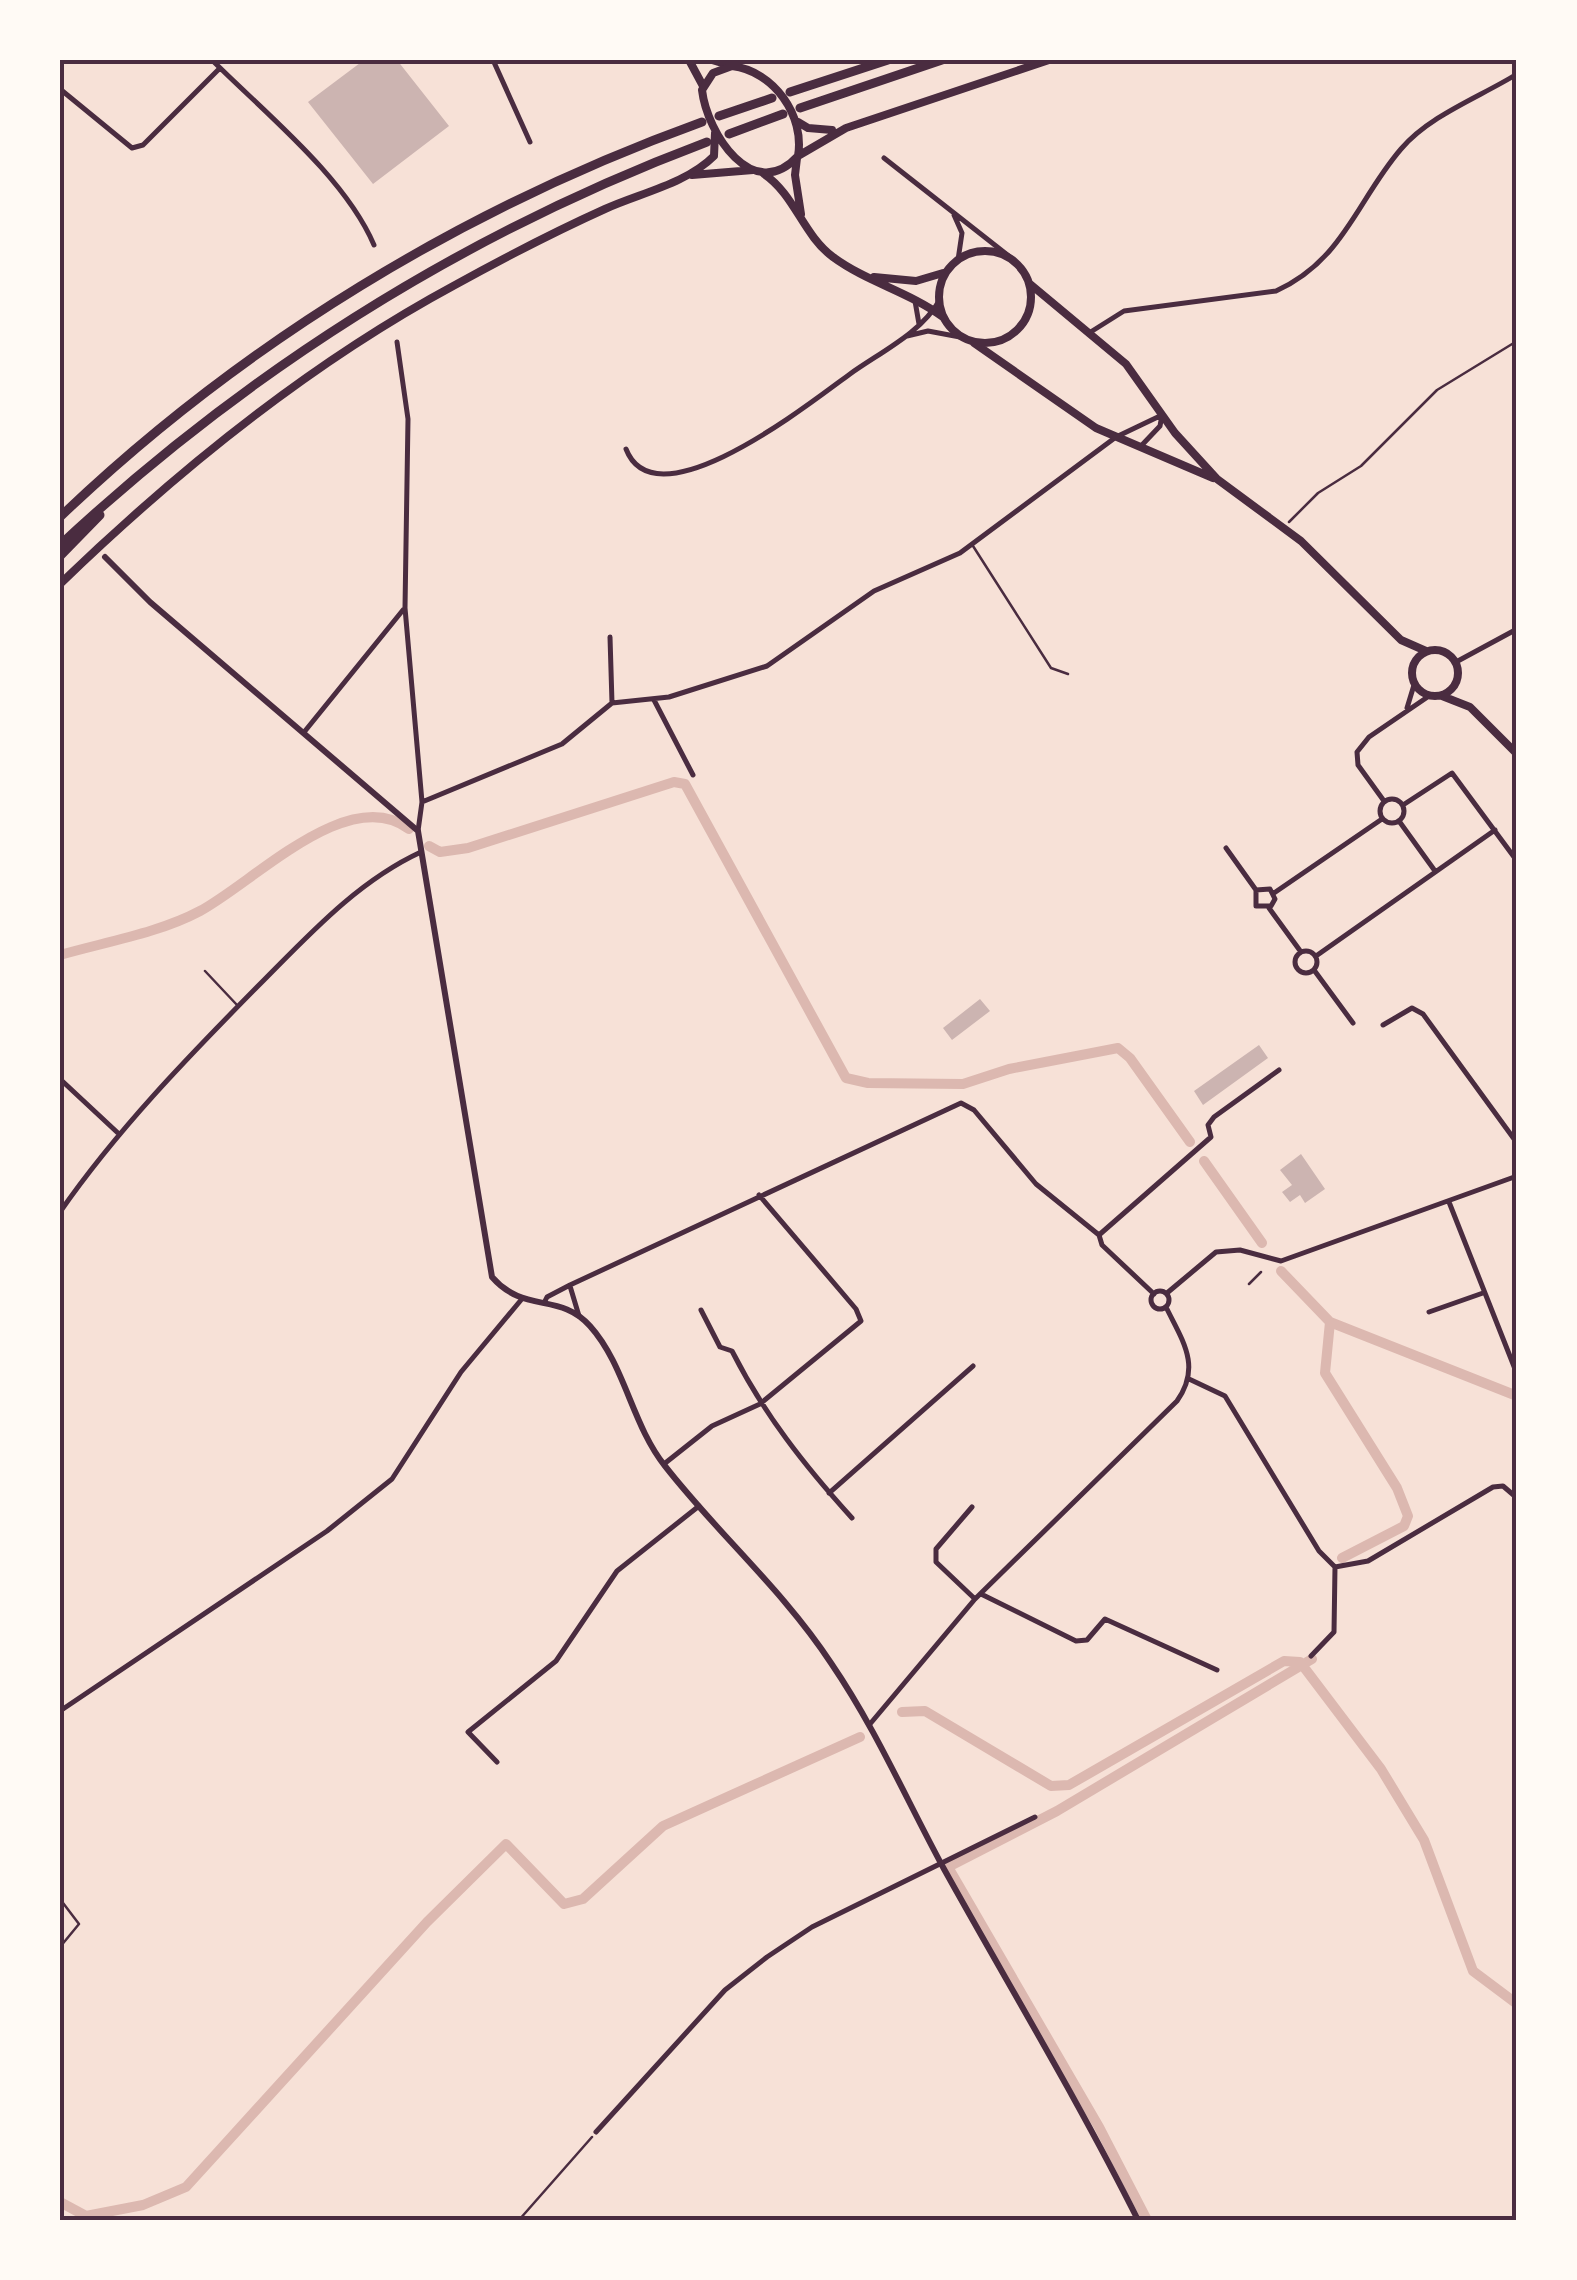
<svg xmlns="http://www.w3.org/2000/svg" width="1577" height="2280" viewBox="0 0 1577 2280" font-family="Literata,serif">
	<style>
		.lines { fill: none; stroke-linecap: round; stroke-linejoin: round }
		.canal { stroke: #dcb8b0; stroke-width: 10 }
		.building { fill: #ccb4b1 }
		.path { stroke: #4a2c40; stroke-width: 2.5 }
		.service { stroke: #4a2c40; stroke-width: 2.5 }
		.minor { stroke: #4a2c40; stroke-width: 5 }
		.tertiary { stroke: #4a2c40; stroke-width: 6 }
		.secondary { stroke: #4a2c40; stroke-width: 8 }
		.primary { stroke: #4a2c40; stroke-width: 8 }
		.motorway { stroke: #4a2c40; stroke-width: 9 }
		.neatline { fill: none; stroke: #4a2c40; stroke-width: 4 }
	</style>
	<rect width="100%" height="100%" fill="#f7e1d7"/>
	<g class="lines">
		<!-- canal -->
		<path class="canal" d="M 429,846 L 440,852 L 468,848 L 674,782 L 685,784 L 846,1078 L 868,1083 L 963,1084 L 1009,1069 L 1118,1048 L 1130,1058 L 1190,1142
			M 60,955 C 105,942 159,933 200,911 C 254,882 349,783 409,829
			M 1204,1161 L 1262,1243
			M 1281,1271 L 1330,1322 L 1517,1396
			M 1330,1322 L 1325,1373 L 1397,1488 L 1408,1516 L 1404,1526 L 1342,1558
			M 902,1712 L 925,1711 L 1051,1786 L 1069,1785 L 1284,1661 L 1300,1662 L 1381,1769 L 1424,1840 L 1473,1971 L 1517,2004
			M 60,2202 L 86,2216 L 143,2205 L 186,2187 L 427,1922 L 506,1844 L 564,1904 L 583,1899 L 663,1826 L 860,1737
			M 1147,2220 L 1099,2127 L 948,1867 L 1057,1811 L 1312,1659"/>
	</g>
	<!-- building -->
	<path class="building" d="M 364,60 L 397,60 L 449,126 L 373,184 L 308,102 Z
		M 980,999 L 990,1011 L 952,1040 L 943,1028 Z
		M 1259,1045 L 1268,1058 L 1203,1105 L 1194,1091 Z
		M 1301,1154 L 1325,1189 L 1305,1203 L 1300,1195 L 1290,1202 L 1282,1192 L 1292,1185 L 1280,1170 Z"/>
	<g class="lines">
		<!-- path -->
		<path class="path" d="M 1289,522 L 1318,493 L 1361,466 L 1437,390 L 1517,341
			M 1249,1284 L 1261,1272
			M 60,1899 L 79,1924 L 60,1947
			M 519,2220 L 592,2137"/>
		<!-- service -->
		<path class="service" d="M 973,546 L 1051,668 L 1068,674
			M 205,971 L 237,1005"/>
		<!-- minor -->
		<path class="minor" d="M 212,60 C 265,113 345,177 374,245
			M 493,60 L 530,142
			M 60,89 L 132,148 L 143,145 L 220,68
			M 884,158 L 1010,257
			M 954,215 L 962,233 L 958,260
			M 915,301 L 919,324
			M 1089,333 L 1124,311 L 1276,291 C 1344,260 1357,200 1401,149 C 1430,115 1480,97 1517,74
			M 907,336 L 928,331 L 960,337
			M 397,342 L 408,419 L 405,608 L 422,802 L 418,831
			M 1141,446 L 1160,426 L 1162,415
			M 626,449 C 656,527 815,399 850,374 C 879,353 921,333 939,301
			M 610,637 L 612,703
			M 1456,662 L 1517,629
			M 654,700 L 693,775
			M 1407,708 L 1414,685
			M 305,731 L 403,610
			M1380 811a12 12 0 1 1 24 0a12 12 0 1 1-24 0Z
			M 1384,801 L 1358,765 L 1357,752 L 1369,737 L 1429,696
			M 422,802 L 562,744 L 612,703 L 669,697 L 767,666 L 874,591 L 960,553 L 1116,437 L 1162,415
			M 1403,805 L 1452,773 L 1517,861
			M 1399,821 L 1435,871
			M 1226,848 L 1256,890 L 1256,906 L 1271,906 L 1275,899 L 1270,889 L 1256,890
			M 1274,893 L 1382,819
			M 1269,908 L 1301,952
			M1295 962a11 11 0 1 1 22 0a11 11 0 1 1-22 0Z
			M 1316,956 L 1495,830
			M 1314,970 L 1353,1023
			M 1383,1025 L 1412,1008 L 1423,1014 L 1517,1143
			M 60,1079 L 119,1134
			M 1449,1202 L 1517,1374
			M 60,1212 C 117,1130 187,1058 257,987 C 307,937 356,882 421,852
			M 1099,1235 L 1211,1137 L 1208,1125 L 1214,1117 L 1279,1070
			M 570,1286 L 579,1316
			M1151 1300a9 9 0 1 1 18 0a9 9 0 1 1-18 0Z
			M 1167,1293 L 1216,1252 L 1240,1250 L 1281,1261 L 1517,1176
			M 544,1303 L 547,1297 L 570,1285 L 961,1103 L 974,1110 L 1036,1184 L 1099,1235 L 1102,1245 L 1154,1294
			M 701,1310 L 720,1347 L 732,1351 C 764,1414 804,1465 852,1518
			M 1429,1312 L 1483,1293
			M 1189,1379 L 1225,1396 L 1319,1551 L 1335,1567 L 1368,1561 L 1493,1487 L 1503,1486 L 1517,1498
			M 664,1464 L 712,1426 L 760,1404 L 861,1321 L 856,1309 L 759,1195
			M 829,1493 L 973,1366
			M 972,1507 L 936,1549 L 936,1562 L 975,1599
			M 981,1594 L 1076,1641 L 1087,1640 L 1105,1619 L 1217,1670
			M 1311,1656 L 1334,1632 L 1335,1567
			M 60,1711 L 327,1531 L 392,1479 L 461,1372 L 521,1300
			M 870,1724 L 975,1599 L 1177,1401 C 1202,1366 1182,1340 1166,1307
			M 497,1762 L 468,1732 L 556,1661 L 617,1571 L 699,1506
			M 596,2132 L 725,1990 L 767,1957 L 812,1927 L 1035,1817"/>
		<!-- tertiary -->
		<path class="tertiary" d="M 60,498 L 61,500
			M 105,557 L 150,602 L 418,831 L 492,1277 C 524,1314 560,1292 590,1326 C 625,1365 632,1425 665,1466 C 718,1534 783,1590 831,1663 C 876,1729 906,1799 944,1869 C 1009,1986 1078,2100 1138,2220"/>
		<!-- secondary -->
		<path class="secondary" d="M 689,60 L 703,86
			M 712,60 L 732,66
			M 797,158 L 795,175 L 801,214
			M 764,174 C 795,195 803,235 833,257 C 867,282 909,292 943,317
			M939 297a46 46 0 1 1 92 0a46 46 0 1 1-92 0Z
			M 874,277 L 916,281 L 943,273
			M 1030,284 L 1126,364 L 1175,433 L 1217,479 L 1301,541 L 1401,640 L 1426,651
			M 974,343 L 1096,428 L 1213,478
			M1412 673a23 23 0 1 1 46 0a23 23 0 1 1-46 0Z
			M 1442,696 L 1470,707 L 1517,754"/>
		<!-- primary -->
		<path class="primary" d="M 732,66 C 774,71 805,116 798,156 C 753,205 707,133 702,90 L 713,73 Z
			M 798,122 L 808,128 L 832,130
			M 798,156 L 846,128 L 1049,60
			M 692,175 L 753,170
			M 60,584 C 178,470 310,363 455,285 C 504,258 554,232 605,209 C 640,193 686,184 714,156 L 715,133"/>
		<!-- motorway -->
		<path class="motorway" d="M 790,92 L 888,60
			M 800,108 L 942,60
			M 719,116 L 772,98
			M 729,134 L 783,114
			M 60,517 C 243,342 464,208 702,122
			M 60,545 C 249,369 465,233 707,142
			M 60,556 L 100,515"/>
	</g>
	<!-- border -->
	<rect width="1577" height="2280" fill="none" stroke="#fffaf5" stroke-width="125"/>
	<rect x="62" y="62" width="1452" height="2156" class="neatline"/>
</svg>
